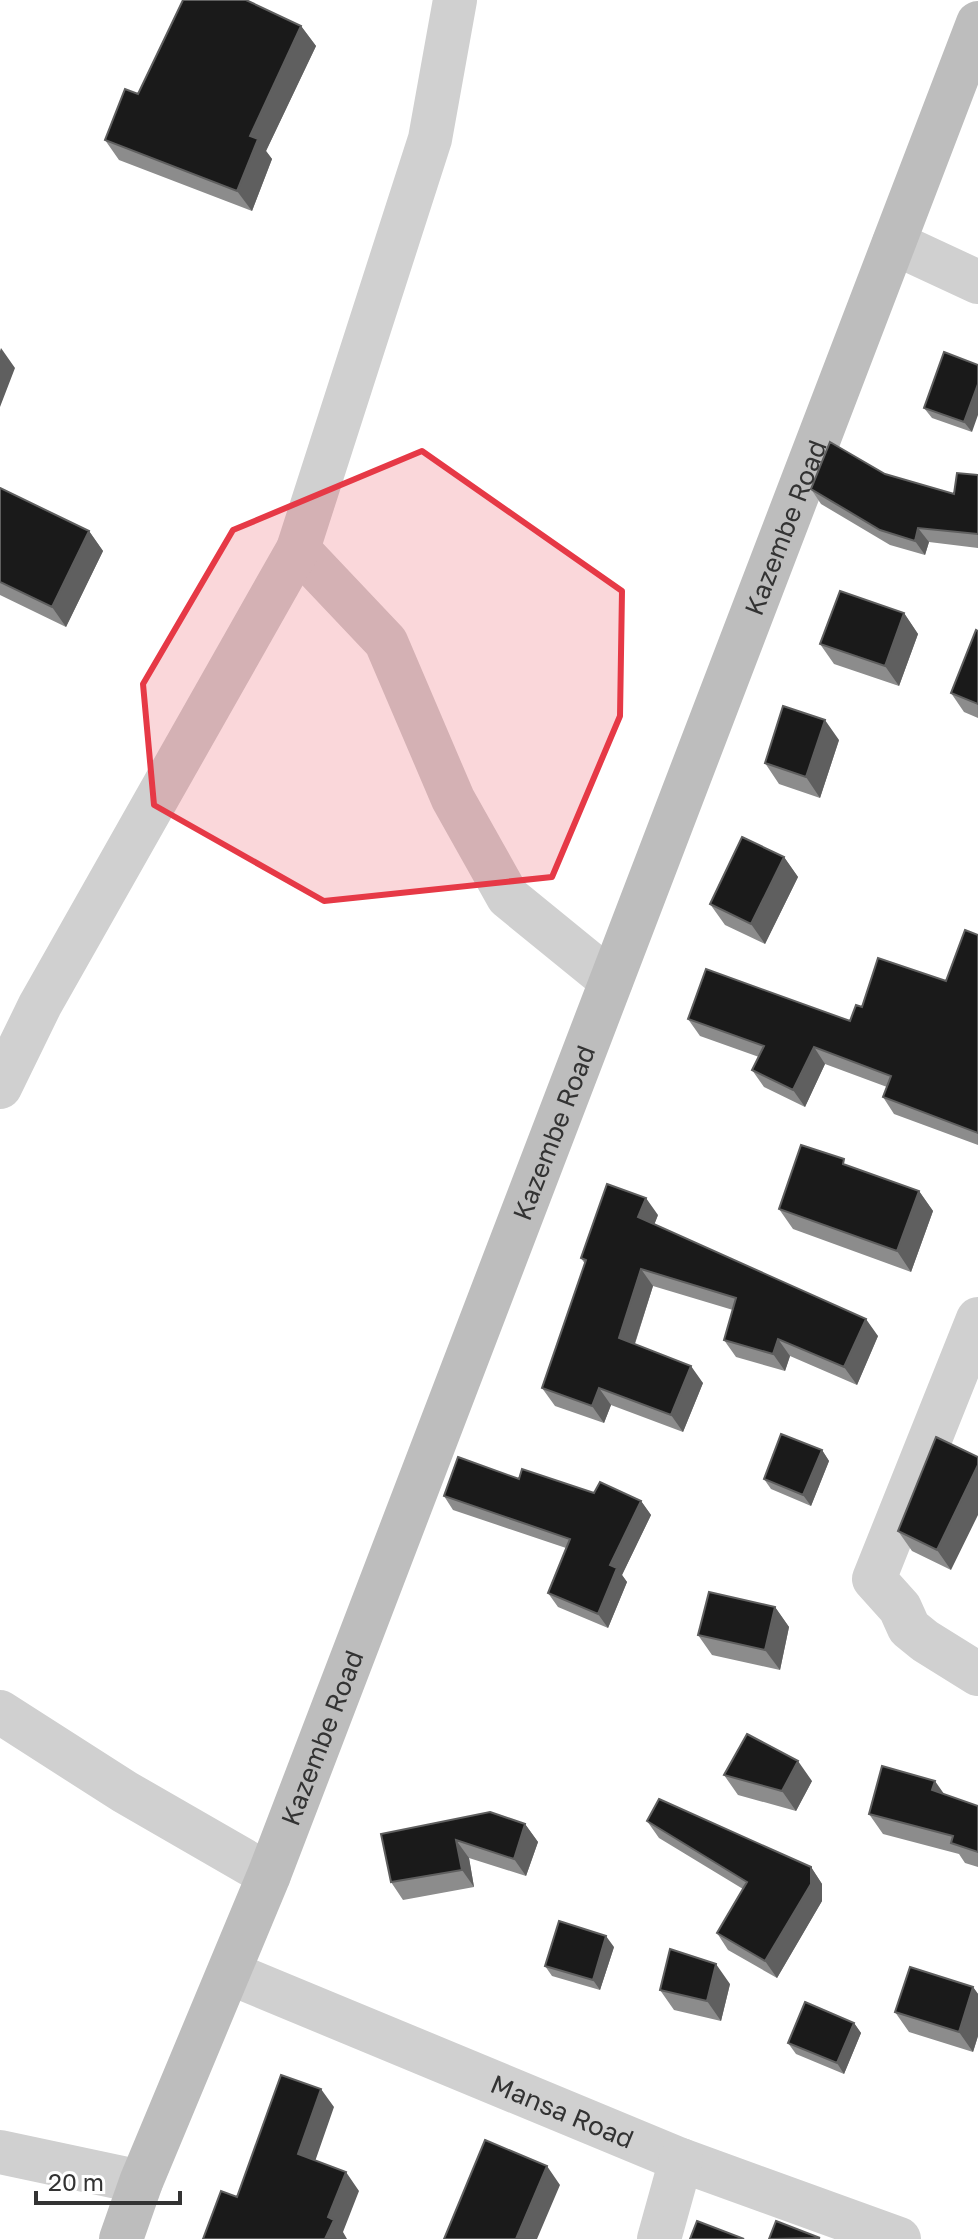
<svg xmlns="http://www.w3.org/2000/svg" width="978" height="2239" viewBox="0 0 978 2239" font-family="'Golos Text',sans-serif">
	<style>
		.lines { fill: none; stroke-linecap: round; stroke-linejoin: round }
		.minor { stroke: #d0d0d0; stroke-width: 44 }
		.secondary { stroke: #bdbdbd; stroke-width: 44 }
		.wall { fill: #8c8c8c }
		.shaded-wall { fill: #5f5f5f }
		.building { fill: #1a1a1a; stroke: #5f5f5f; stroke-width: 2 }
		.marked { fill: #e63946; fill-opacity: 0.2; stroke: #e63946; stroke-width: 6; stroke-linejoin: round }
		.labels { text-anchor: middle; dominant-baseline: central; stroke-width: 8; stroke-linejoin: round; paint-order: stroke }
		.street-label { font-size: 26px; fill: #333; stroke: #fff }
	</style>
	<rect width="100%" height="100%" fill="#fff"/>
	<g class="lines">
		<!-- minor -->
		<g class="minor">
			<path d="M 894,243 L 978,282"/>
			<path d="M 298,549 L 386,642 L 453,799 L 508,897 L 611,981"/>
			<path d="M 0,1087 L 40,1005 L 298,549 L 430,139 L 455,0"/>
			<path d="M 978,1319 L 874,1579 L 900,1608 L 909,1628 L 925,1641 L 978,1674"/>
			<path d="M 0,1712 L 125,1792 L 269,1875"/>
			<path id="s1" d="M 230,1973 L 681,2160 L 899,2239"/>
			<path d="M 0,2152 L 141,2182"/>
			<path d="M 659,2239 L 681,2160"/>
		</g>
		<!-- secondary -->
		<path class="secondary" id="s2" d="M 121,2239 L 141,2182 L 269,1875 L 978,23"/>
	</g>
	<!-- wall -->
	<path class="wall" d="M 301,26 L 316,46 L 266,151 L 272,159 L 252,211 L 119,160 L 105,140 L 138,94 Z
		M 944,352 L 972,432 L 932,418 L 924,408 Z
		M 885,474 L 954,494 L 978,475 L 978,548 L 929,542 L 925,555 L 890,545 L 821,504 L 811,489 Z
		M 0,488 L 89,531 L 103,551 L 66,627 L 0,595 Z
		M 904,613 L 918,634 L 899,686 L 834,664 L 820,644 Z
		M 978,631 L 978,718 L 964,712 L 951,693 Z
		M 839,740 L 820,798 L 779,784 L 765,763 Z
		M 784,857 L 798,877 L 765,944 L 725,925 L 710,904 Z
		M 978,935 L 978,1145 L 894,1114 L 883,1097 L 887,1087 L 825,1064 L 805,1107 L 764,1087 L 752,1070 L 759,1057 L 700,1036 L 688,1019 L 850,1021 L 862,1007 L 946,981 Z
		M 850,1167 L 919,1191 L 933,1211 L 911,1272 L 793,1229 L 779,1209 Z
		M 658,1215 L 654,1225 L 878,1336 L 857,1385 L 790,1356 L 785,1371 L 736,1357 L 724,1340 L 733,1310 L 653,1286 L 635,1344 L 703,1383 L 683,1432 L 611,1405 L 604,1423 L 555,1406 L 542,1388 L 585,1264 L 581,1258 Z
		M 936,1437 L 951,1570 L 912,1551 L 898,1531 Z
		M 822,1450 L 829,1461 L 811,1506 L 771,1489 L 764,1479 Z
		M 519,1479 L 641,1501 L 651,1515 L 622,1575 L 627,1582 L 608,1628 L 558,1607 L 548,1593 L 566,1548 L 453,1510 L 444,1496 Z
		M 775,1607 L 789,1627 L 780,1670 L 712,1655 L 698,1635 Z
		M 724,1775 L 812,1781 L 796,1811 L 738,1795 Z
		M 944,1794 L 978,1806 L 978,1867 L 965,1863 L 959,1854 L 883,1834 L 869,1814 Z
		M 647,1821 L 811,1867 L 822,1884 L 822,1901 L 777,1978 L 728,1950 L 717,1933 L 743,1889 L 659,1838 Z
		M 525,1824 L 538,1842 L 526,1876 L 469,1858 L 474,1887 L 403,1900 L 391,1882 L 381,1834 Z
		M 614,1947 L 600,1990 L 552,1976 L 545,1966 Z
		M 730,1984 L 721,2021 L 674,2010 L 660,1990 Z
		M 973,1987 L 978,1994 L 978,2036 L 973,2052 L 909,2032 L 895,2012 Z
		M 854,2023 L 861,2033 L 844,2074 L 796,2054 L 788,2043 Z"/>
	<!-- shaded-wall -->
	<path class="shaded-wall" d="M 301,26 L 316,46 L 266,151 L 272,159 L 252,211 L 237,191 L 250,136 Z
		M 1,348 L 15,368 L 0,407 L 0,351 Z
		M 978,384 L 978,415 L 972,432 L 964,422 Z
		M 918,528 L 929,542 L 925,555 L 915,541 Z
		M 89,531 L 103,551 L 66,627 L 52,607 Z
		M 904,613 L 918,634 L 899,686 L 885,666 Z
		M 825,720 L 839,740 L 820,798 L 806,777 Z
		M 784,857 L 798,877 L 765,944 L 751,924 Z
		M 814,1047 L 825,1064 L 805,1107 L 793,1090 Z
		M 919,1191 L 933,1211 L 911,1272 L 897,1251 Z
		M 646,1198 L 658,1215 L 650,1235 L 638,1217 Z
		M 641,1269 L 653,1286 L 631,1355 L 619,1338 Z
		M 866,1319 L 878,1336 L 857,1385 L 844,1367 Z
		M 778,1339 L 790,1356 L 785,1371 L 773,1354 Z
		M 691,1366 L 703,1383 L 683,1432 L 671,1415 Z
		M 599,1388 L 611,1405 L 604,1423 L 592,1406 Z
		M 822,1450 L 829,1461 L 811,1506 L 803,1495 Z
		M 978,1465 L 978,1515 L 951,1570 L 937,1550 Z
		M 641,1501 L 651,1515 L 622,1575 L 627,1582 L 608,1628 L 598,1614 L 610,1565 Z
		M 775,1607 L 789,1627 L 780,1670 L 765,1650 Z
		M 798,1761 L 812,1781 L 796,1811 L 782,1791 Z
		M 935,1781 L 949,1801 L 932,1790 Z
		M 525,1824 L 538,1842 L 526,1876 L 514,1859 Z
		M 456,1840 L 469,1858 L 474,1887 L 462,1870 Z
		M 811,1867 L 822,1884 L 822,1901 L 777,1978 L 765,1961 Z
		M 606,1936 L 614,1947 L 600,1990 L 593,1980 Z
		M 716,1964 L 730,1984 L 721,2021 L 707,2001 Z
		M 973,1987 L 978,1994 L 978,2036 L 973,2052 L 959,2032 Z
		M 854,2023 L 861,2033 L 844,2074 L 837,2063 Z
		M 321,2089 L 334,2107 L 311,2173 L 298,2154 Z
		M 547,2166 L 560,2185 L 537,2239 L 516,2239 Z
		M 346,2172 L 359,2191 L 343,2232 L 347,2239 L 325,2239 L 328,2217 Z"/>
	<!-- building -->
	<path class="building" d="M 183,0 L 246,0 L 301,26 L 250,136 L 258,139 L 237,191 L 105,140 L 125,89 L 138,94 Z
		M 944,352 L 978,365 L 978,384 L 964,422 L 924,408 Z
		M 830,442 L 885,474 L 954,494 L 957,473 L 978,475 L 978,534 L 918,528 L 915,541 L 880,530 L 811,489 Z
		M 0,488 L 89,531 L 52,607 L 0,582 Z
		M 840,591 L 904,613 L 885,666 L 820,644 Z
		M 976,630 L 978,631 L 978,704 L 951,693 Z
		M 783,706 L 825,720 L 806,777 L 765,763 Z
		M 742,837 L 784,857 L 751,924 L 710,904 Z
		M 965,930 L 978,935 L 978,1133 L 883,1097 L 891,1076 L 814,1047 L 793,1090 L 752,1070 L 764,1046 L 688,1019 L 706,969 L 850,1021 L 856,1005 L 862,1007 L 878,958 L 946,981 Z
		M 801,1145 L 844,1159 L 843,1164 L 919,1191 L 897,1251 L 779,1209 Z
		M 607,1184 L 646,1198 L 638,1217 L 866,1319 L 844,1367 L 778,1339 L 773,1354 L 724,1340 L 736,1298 L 641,1269 L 619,1338 L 691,1366 L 671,1415 L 599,1388 L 592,1406 L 542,1388 L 586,1260 L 581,1258 Z
		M 781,1434 L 822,1450 L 803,1495 L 764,1479 Z
		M 936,1437 L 978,1457 L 978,1465 L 937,1550 L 898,1531 Z
		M 458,1457 L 519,1479 L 522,1469 L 594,1493 L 600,1482 L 641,1501 L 610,1565 L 617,1568 L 598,1614 L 548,1593 L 570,1539 L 444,1496 Z
		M 709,1592 L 775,1607 L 765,1650 L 698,1635 Z
		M 747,1734 L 798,1761 L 782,1791 L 724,1775 Z
		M 882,1766 L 935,1781 L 932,1790 L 978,1806 L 978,1852 L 951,1843 L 953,1836 L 869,1814 Z
		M 659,1799 L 811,1867 L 811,1884 L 765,1961 L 717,1933 L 747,1882 L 647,1821 Z
		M 490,1812 L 525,1824 L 514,1859 L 456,1840 L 462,1870 L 391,1882 L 381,1834 Z
		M 559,1921 L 606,1936 L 593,1980 L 545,1966 Z
		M 670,1949 L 716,1964 L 707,2001 L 660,1990 Z
		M 910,1967 L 973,1987 L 959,2032 L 895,2012 Z
		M 805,2002 L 854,2023 L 837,2063 L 788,2043 Z
		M 281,2075 L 321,2089 L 298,2154 L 346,2172 L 328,2217 L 334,2220 L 325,2239 L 203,2239 L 221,2191 L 237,2197 Z
		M 485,2140 L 547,2166 L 516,2239 L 444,2239 Z
		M 697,2221 L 744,2239 L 690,2239 Z
		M 776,2221 L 820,2238 L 769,2239 Z"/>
	<!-- marked area -->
	<path class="marked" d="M 422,451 L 622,591 L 620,716 L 552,877 L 324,901 L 154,805 L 143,684 L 233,530 Z"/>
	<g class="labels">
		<!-- street labels -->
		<g class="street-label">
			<text stroke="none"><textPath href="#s2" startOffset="1836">Kazembe Road</textPath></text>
			<text stroke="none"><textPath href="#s2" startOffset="1188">Kazembe Road</textPath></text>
			<text stroke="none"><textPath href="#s2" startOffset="540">Kazembe Road</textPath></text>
			<text stroke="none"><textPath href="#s1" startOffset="360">Mansa Road</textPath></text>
		</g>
	</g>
	<!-- scale -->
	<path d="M36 2191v12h144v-12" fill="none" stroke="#333333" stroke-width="4"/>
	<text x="48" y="2191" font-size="24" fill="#333333" stroke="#ffffff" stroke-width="6" paint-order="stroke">20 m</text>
</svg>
